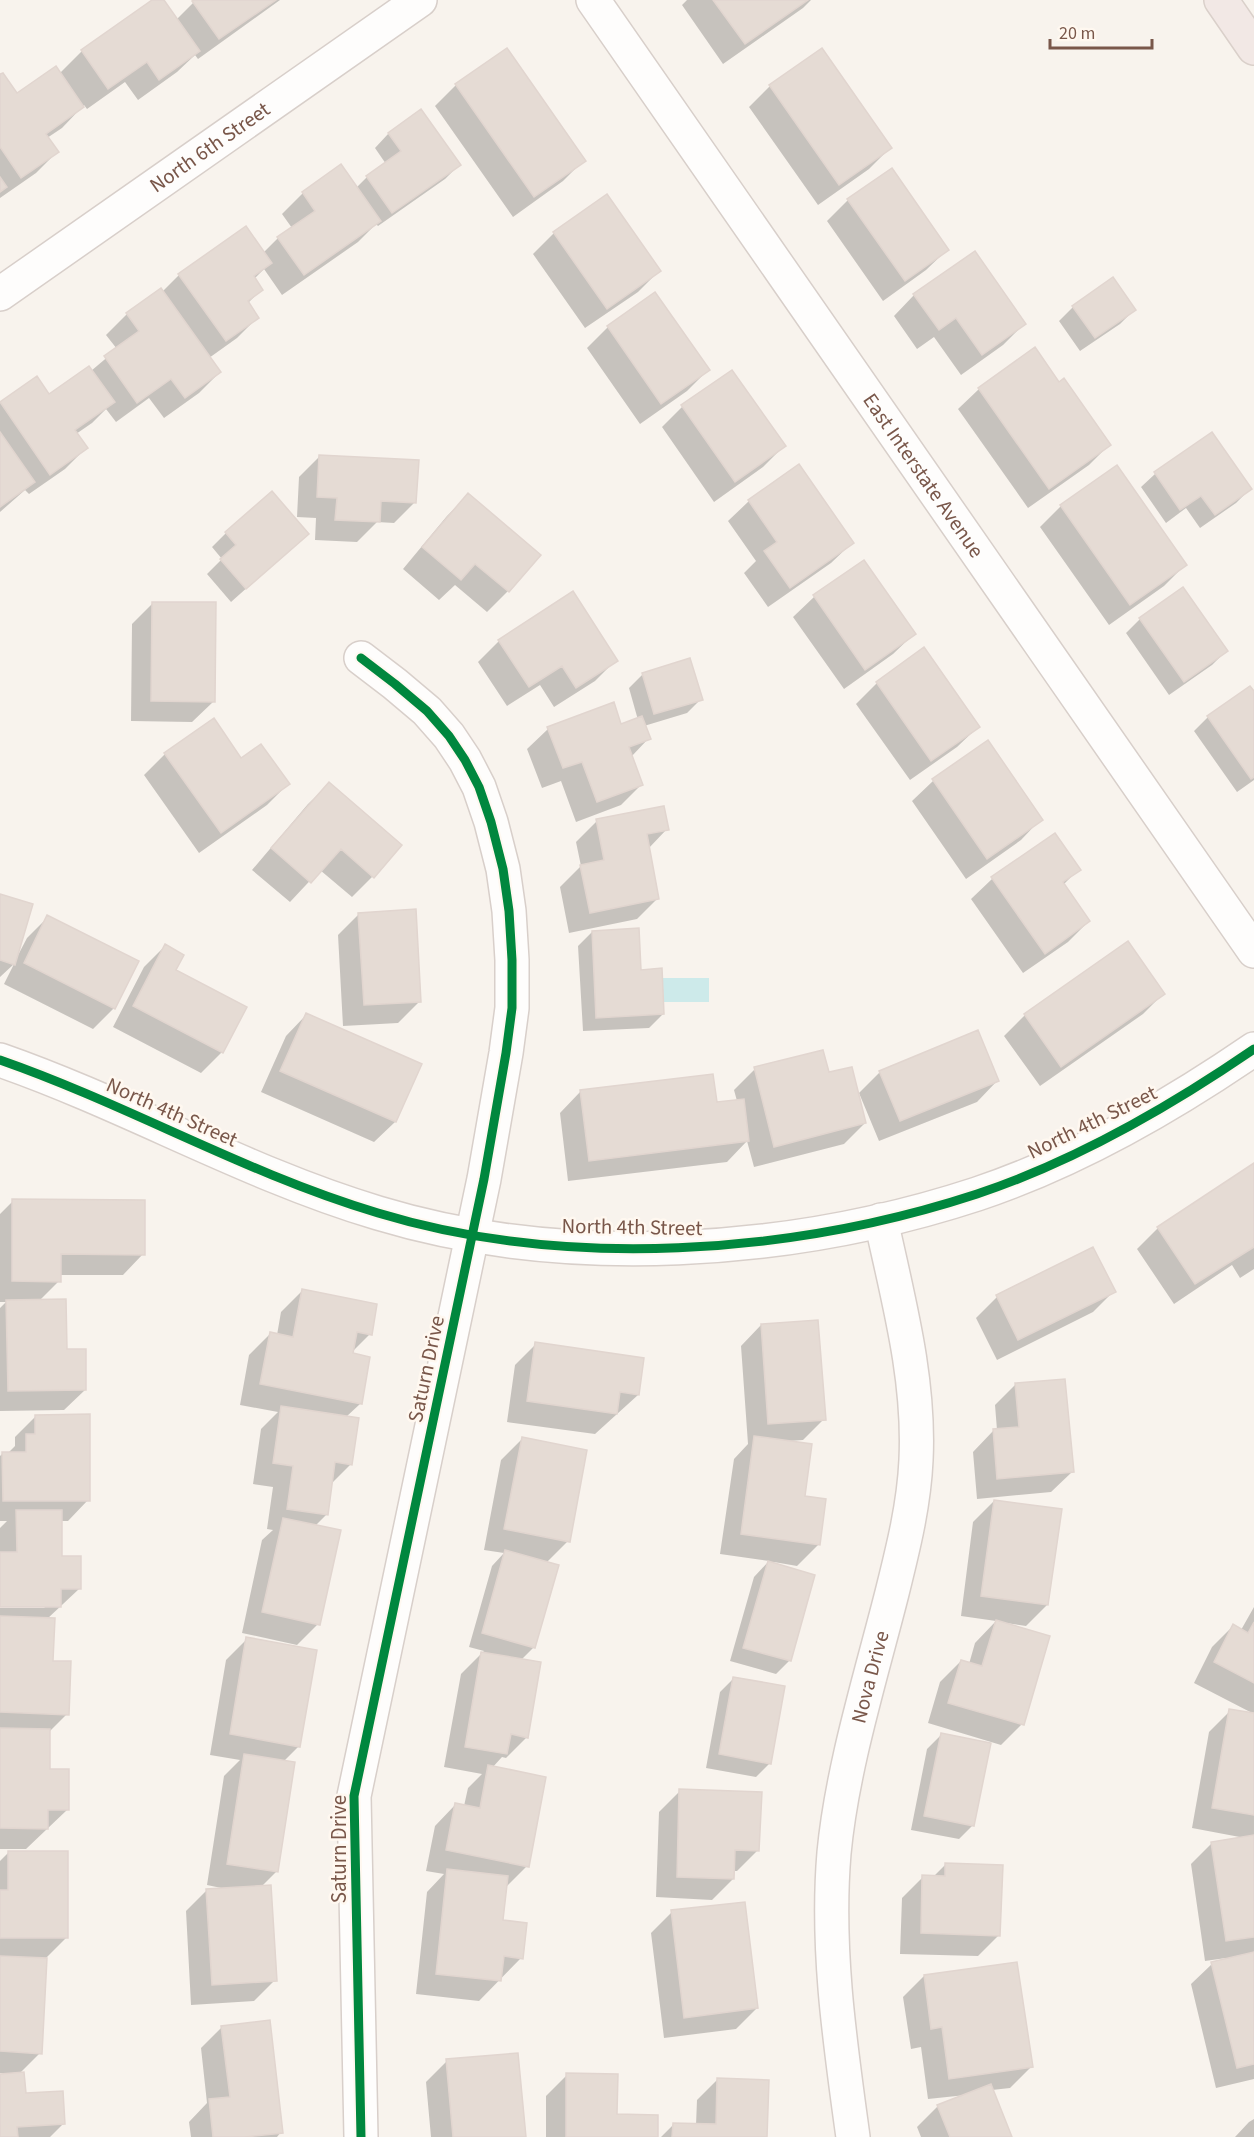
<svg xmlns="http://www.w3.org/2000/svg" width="1254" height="2137" viewBox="0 0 1254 2137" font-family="'Source Sans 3',sans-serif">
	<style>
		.water { fill: #cdeaea }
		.shadow { fill: #0003 }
		.building { fill: #e5dbd4; stroke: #e1d5cf; stroke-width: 1.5 }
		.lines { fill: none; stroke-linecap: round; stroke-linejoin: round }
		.minor-casing { stroke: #d8cfca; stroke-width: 36 }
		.highway-casing { stroke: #dad0ca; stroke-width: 36 }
		.minor { stroke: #fefdfc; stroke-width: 33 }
		.highway { stroke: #f2e8e5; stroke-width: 33 }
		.cycleway-casing { stroke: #fff8f0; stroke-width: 13 }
		.cycleway { stroke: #00873e; stroke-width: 9 }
		.labels { text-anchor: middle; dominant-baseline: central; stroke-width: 5; stroke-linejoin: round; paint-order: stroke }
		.street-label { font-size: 21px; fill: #79574a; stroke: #fff8f0 }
	</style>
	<rect width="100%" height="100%" fill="#f8f3ed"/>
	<!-- water -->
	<path class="water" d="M 661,978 L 709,978 L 709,1002 L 661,1002 Z"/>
	<!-- shadow -->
	<path class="shadow" d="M 155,0 L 162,0 L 176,20 L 196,0 L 280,0 L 198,59 L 195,55 L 177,72 L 138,100 L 125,82 L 87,109 L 84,105 L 62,128 L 47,138 L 57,152 L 36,173 L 0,198 L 0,76 L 17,95 L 59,74 L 82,51 Z
		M 687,0 L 811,0 L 803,8 L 723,64 L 682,5 Z
		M 821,50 L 890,148 L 869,169 L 818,205 L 749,107 L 770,86 Z
		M 456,85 L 584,160 L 563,181 L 513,217 L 435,106 Z
		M 421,111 L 459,165 L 445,179 L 378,226 L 376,224 L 358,242 L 282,295 L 264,269 L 254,279 L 261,290 L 248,303 L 257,318 L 237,338 L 209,358 L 220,372 L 199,393 L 164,418 L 149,398 L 116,422 L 106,409 L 92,423 L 76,434 L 86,448 L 65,469 L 29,494 L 25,490 L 0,512 L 0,403 L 36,378 L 49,396 L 91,371 L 117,349 L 106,335 L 127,314 L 162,292 L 179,275 L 263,253 L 278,238 L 292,228 L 282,214 L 303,193 L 356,188 L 367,177 L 386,164 L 375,148 L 388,134 Z
		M 848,200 L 947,250 L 926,270 L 883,301 L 827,221 Z
		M 554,233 L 659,271 L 638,292 L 585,328 L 533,254 Z
		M 655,294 L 708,370 L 687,391 L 640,424 L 587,348 L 608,327 Z
		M 914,295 L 1024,324 L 1003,345 L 961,375 L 934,337 L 917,349 L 894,316 Z
		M 1073,307 L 1134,310 L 1120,324 L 1080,351 L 1059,321 Z
		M 1059,384 L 1109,445 L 1089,465 L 1028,508 L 958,409 L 979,389 Z
		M 682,407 L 784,446 L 763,467 L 714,502 L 662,427 Z
		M 1212,434 L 1250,489 L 1236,503 L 1200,528 L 1186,508 L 1166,523 L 1141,487 L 1155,474 Z
		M 320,456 L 415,502 L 394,523 L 377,522 L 357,542 L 315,540 L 316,518 L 297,517 L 299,477 Z
		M 468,495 L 539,555 L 508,591 L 487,612 L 455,585 L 439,600 L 403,569 L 447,516 Z
		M 749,501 L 852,543 L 831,563 L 768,607 L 744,573 L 756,561 L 728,521 Z
		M 1061,506 L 1185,565 L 1164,586 L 1109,625 L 1040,527 Z
		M 226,533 L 307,534 L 231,602 L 207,574 L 222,559 L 212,547 Z
		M 814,597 L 914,634 L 893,654 L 844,689 L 793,617 Z
		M 153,603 L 213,702 L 192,722 L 131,721 L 132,624 Z
		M 1140,619 L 1226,651 L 1212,665 L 1169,695 L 1126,633 Z
		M 499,641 L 616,660 L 595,681 L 554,707 L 540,685 L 507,706 L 478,662 Z
		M 643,674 L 701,699 L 687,713 L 644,726 L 649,738 L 631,757 L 641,785 L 621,805 L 576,822 L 561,781 L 542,788 L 527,749 L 548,729 L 621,726 L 638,720 L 629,688 Z
		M 877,683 L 978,727 L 957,747 L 910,780 L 856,704 Z
		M 1254,694 L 1254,780 L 1237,792 L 1194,731 L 1208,717 Z
		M 987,742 L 1041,819 L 1021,840 L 966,879 L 912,801 L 933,781 Z
		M 165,754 L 241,760 L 288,784 L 267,805 L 199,853 L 144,775 Z
		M 329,784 L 372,877 L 352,897 L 320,870 L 290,902 L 252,870 L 308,804 Z
		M 597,821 L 667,829 L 648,849 L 658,898 L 637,919 L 569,933 L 560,887 L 581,866 L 576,842 Z
		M 1079,869 L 1063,885 L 1089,921 L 1068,942 L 1023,973 L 971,899 L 992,879 Z
		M 0,895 L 16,959 L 27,938 L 48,917 L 114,1008 L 93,1029 L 4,984 L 14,964 L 0,977 Z
		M 359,914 L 419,1002 L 398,1023 L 343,1026 L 338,935 Z
		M 592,932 L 640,971 L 663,1014 L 649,1028 L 583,1031 L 578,946 Z
		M 165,946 L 174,971 L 222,1052 L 201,1073 L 113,1027 L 144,967 Z
		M 1163,994 L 1143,1014 L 1040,1086 L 1004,1036 L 1025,1015 Z
		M 306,1015 L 395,1122 L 374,1142 L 261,1092 L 286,1036 Z
		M 755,1069 L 828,1074 L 865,1123 L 844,1144 L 754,1167 L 747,1141 L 727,1162 L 568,1181 L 560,1113 L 580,1092 L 715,1104 L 737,1101 L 734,1090 Z
		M 880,1072 L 997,1081 L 977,1102 L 879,1141 L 859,1093 Z
		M 1254,1165 L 1254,1269 L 1240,1278 L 1232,1265 L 1174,1304 L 1137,1249 L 1158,1228 Z
		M 13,1201 L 143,1254 L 123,1275 L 59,1275 L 59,1281 L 39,1301 L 85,1390 L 64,1410 L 0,1411 L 0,1308 L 6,1302 L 0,1302 L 0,1214 Z
		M 1093,1249 L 1114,1291 L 1093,1312 L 997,1360 L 976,1318 L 997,1297 Z
		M 302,1291 L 370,1334 L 350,1354 L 360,1404 L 346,1417 L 351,1464 L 331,1484 L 327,1514 L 315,1526 L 318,1624 L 297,1645 L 242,1633 L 262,1540 L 273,1530 L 267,1529 L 273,1487 L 253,1484 L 261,1429 L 278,1412 L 240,1405 L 249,1355 L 270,1334 L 277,1335 L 281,1312 Z
		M 761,1325 L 824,1419 L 803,1440 L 789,1441 L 818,1545 L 797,1566 L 774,1562 L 790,1660 L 776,1674 L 730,1661 L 754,1577 L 769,1561 L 720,1554 L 734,1459 L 748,1444 L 741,1346 Z
		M 536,1344 L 638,1395 L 595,1434 L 507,1422 L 515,1365 Z
		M 1016,1384 L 1072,1472 L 1051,1492 L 977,1499 L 973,1452 L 993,1431 L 997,1430 L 995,1405 Z
		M 36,1416 L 88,1500 L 68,1521 L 60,1521 L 60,1557 L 79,1589 L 47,1619 L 52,1662 L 67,1714 L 49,1732 L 49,1770 L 67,1810 L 26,1849 L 0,1849 L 0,1608 L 44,1608 L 47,1605 L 0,1605 L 0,1528 L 7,1521 L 0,1521 L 0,1456 L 3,1453 L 8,1453 L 15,1446 L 15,1437 Z
		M 522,1439 L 568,1541 L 546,1563 L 534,1647 L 521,1660 L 527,1737 L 506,1758 L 502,1757 L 492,1768 L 527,1866 L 506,1887 L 501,1922 L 521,1958 L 479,2001 L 416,1994 L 427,1892 L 444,1874 L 426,1871 L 435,1826 L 455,1805 L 464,1806 L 468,1788 L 482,1774 L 444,1767 L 461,1674 L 484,1651 L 469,1647 L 492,1566 L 504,1553 L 484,1550 L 501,1460 Z
		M 994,1501 L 1047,1605 L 1026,1626 L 1006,1623 L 1022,1724 L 1001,1745 L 928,1723 L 940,1682 L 961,1661 L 969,1664 L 975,1643 L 996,1621 L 961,1616 L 973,1522 Z
		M 1254,1607 L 1254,1714 L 1194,1683 L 1212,1647 L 1233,1626 L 1241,1630 Z
		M 247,1639 L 299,1746 L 284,1761 L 277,1871 L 261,1887 L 275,1980 L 254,2001 L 191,2005 L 186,1911 L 207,1890 L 226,1889 L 207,1885 L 224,1776 L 240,1760 L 210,1755 L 226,1660 Z
		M 734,1678 L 770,1763 L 756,1777 L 706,1768 L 720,1692 Z
		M 1230,1711 L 1254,1715 L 1254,2079 L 1216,2088 L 1191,1984 L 1212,1964 L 1226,1960 L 1226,1958 L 1205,1961 L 1191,1864 L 1211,1844 L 1245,1838 L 1192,1828 L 1209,1732 Z
		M 941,1735 L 973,1825 L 959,1839 L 911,1830 L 927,1749 Z
		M 680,1791 L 758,1850 L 737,1871 L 733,1871 L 733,1879 L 712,1900 L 656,1897 L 659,1812 Z
		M 8,1853 L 67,1937 L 45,1959 L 40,2053 L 19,2074 L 24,2095 L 64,2123 L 50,2137 L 0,2137 L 0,2075 L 6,2075 L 6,2073 L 0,2073 L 0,1861 Z
		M 946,1864 L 999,1935 L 978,1956 L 900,1954 L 902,1898 L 923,1877 L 933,1877 Z
		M 672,1912 L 757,2008 L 736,2029 L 664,2038 L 651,1933 Z
		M 924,1976 L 1031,2067 L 1010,2088 L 992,2090 L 1011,2137 L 921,2137 L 917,2127 L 938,2106 L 966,2095 L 928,2099 L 921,2047 L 911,2049 L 903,1997 Z
		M 222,2027 L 281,2132 L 277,2137 L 191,2137 L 189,2122 L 207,2103 L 201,2048 Z
		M 447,2061 L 525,2137 L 431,2137 L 426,2082 Z
		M 567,2075 L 615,2116 L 656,2137 L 546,2137 L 546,2096 Z
		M 718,2079 L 766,2137 L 661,2137 L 673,2125 L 696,2125 L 697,2100 Z
		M 1254,2119 L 1254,2137 L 1235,2137 L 1249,2122 Z"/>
	<!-- building -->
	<path class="building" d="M 152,0 L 164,0 L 200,51 L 159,80 L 147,62 L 108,89 L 81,50 Z
		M 194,0 L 276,0 L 219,39 L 192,1 Z
		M 713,0 L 808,0 L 745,44 Z
		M 507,48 L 586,161 L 534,197 L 455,84 Z
		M 822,48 L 892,148 L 839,185 L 769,85 Z
		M 56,66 L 84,107 L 46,134 L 59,152 L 21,178 L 0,147 L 0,74 L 3,73 L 17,93 Z
		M 421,109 L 461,165 L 392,213 L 366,176 L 401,151 L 388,133 Z
		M 341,164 L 381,221 L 304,275 L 277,237 L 315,211 L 302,192 Z
		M 892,168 L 949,250 L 905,281 L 847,199 Z
		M 0,177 L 7,187 L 0,192 Z
		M 607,194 L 661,271 L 607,309 L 553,232 Z
		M 246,226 L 272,263 L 254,276 L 263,290 L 248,301 L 259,318 L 226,341 L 178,274 Z
		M 975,251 L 1026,324 L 982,355 L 956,318 L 939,330 L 913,294 Z
		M 1113,277 L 1136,310 L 1095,338 L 1072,306 Z
		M 161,288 L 221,372 L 185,398 L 171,379 L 137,403 L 104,356 L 139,331 L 126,313 Z
		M 655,292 L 710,370 L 661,404 L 607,326 Z
		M 1035,347 L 1059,382 L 1064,378 L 1111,445 L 1049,489 L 978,388 Z
		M 89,366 L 115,402 L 75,430 L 88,448 L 50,475 L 0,402 L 37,376 L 49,394 Z
		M 732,370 L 786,446 L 735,482 L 681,405 Z
		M 0,432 L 35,482 L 0,507 Z
		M 1212,432 L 1252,489 L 1215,515 L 1201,496 L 1180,510 L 1154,472 Z
		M 319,455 L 419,460 L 416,503 L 381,501 L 380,522 L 335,520 L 337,498 L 317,497 Z
		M 799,464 L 854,543 L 790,588 L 764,551 L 777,542 L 748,500 Z
		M 1117,465 L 1187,565 L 1130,605 L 1060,505 Z
		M 272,491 L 309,534 L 246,589 L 220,559 L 236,545 L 225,532 Z
		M 468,493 L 541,555 L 509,592 L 475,564 L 461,580 L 422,547 Z
		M 864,560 L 916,634 L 865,670 L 813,595 Z
		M 1183,587 L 1228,651 L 1184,682 L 1139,618 Z
		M 573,591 L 618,661 L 576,688 L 562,666 L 529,687 L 498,640 Z
		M 152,602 L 216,602 L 215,702 L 151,701 Z
		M 924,647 L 980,727 L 931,761 L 876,682 Z
		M 690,658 L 703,700 L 654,714 L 642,673 Z
		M 1250,686 L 1254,691 L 1254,777 L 1251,779 L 1207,716 Z
		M 614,702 L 621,724 L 642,716 L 651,739 L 629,747 L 643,785 L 597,802 L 582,762 L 563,768 L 547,727 Z
		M 214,718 L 241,758 L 261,744 L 290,784 L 221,833 L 164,753 Z
		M 988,740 L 1043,820 L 987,859 L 932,779 Z
		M 329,782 L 402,845 L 374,878 L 341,849 L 311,883 L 271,848 Z
		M 664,806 L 669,830 L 647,834 L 659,899 L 590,913 L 580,865 L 604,860 L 596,819 Z
		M 1055,833 L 1081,870 L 1063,882 L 1090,921 L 1045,954 L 991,877 Z
		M 0,894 L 33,904 L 15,965 L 0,960 Z
		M 416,909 L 421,1002 L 364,1005 L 358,913 Z
		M 47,915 L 139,961 L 115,1009 L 24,963 Z
		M 639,928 L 641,970 L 662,968 L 664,1014 L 596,1018 L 592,931 Z
		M 1128,941 L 1165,994 L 1061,1067 L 1024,1014 Z
		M 165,944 L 184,955 L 176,970 L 247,1007 L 223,1053 L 133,1006 Z
		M 306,1013 L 422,1064 L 396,1122 L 280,1071 Z
		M 978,1030 L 999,1081 L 900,1121 L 879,1071 Z
		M 823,1050 L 829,1072 L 852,1067 L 866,1123 L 774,1147 L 754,1067 Z
		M 713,1074 L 717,1102 L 744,1099 L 749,1141 L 589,1161 L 580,1090 Z
		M 1254,1163 L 1254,1247 L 1195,1284 L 1157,1227 Z
		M 12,1199 L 145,1200 L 145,1255 L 61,1254 L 61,1282 L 12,1281 Z
		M 1093,1247 L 1116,1292 L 1018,1340 L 996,1295 Z
		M 302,1289 L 377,1304 L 372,1335 L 357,1332 L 353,1353 L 370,1357 L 362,1404 L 260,1384 L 270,1332 L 293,1337 Z
		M 66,1299 L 67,1349 L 86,1349 L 86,1390 L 8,1391 L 6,1300 Z
		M 818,1320 L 826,1420 L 768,1424 L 761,1324 Z
		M 535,1342 L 644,1358 L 639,1395 L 620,1392 L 617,1414 L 527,1401 Z
		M 1065,1379 L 1074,1472 L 997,1479 L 993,1429 L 1019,1427 L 1015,1383 Z
		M 281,1406 L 359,1418 L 352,1465 L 335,1462 L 328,1515 L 287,1509 L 293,1466 L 273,1463 Z
		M 90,1414 L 90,1501 L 3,1501 L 2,1452 L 26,1452 L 26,1434 L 35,1434 L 35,1415 Z
		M 754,1436 L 812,1444 L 805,1496 L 826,1499 L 820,1545 L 741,1534 Z
		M 522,1437 L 587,1450 L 570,1542 L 504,1529 Z
		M 994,1500 L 1062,1509 L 1048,1605 L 981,1596 Z
		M 16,1510 L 62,1510 L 62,1556 L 81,1556 L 81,1589 L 61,1589 L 61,1607 L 0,1607 L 0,1552 L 17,1552 Z
		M 283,1518 L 341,1530 L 320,1625 L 262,1612 Z
		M 505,1550 L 559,1565 L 535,1648 L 482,1633 Z
		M 768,1561 L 815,1575 L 791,1661 L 743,1648 Z
		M 0,1616 L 55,1618 L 53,1661 L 71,1661 L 69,1715 L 0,1712 Z
		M 996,1620 L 1050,1636 L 1024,1725 L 948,1703 L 961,1660 L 982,1666 Z
		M 1254,1622 L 1254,1683 L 1214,1662 L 1233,1624 L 1248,1633 Z
		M 246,1637 L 317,1650 L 300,1747 L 230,1734 Z
		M 481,1652 L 541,1662 L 528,1738 L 511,1734 L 507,1754 L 465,1747 Z
		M 733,1677 L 785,1686 L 771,1764 L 719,1754 Z
		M 1229,1709 L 1254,1713 L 1254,1815 L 1212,1808 Z
		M 0,1728 L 50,1729 L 50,1769 L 69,1769 L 69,1810 L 48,1810 L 48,1829 L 0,1828 Z
		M 941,1733 L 991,1743 L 974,1826 L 924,1816 Z
		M 244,1754 L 295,1762 L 278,1872 L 227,1864 Z
		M 488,1765 L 546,1777 L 529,1867 L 446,1850 L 455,1803 L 480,1808 Z
		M 679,1789 L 762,1792 L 759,1851 L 735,1850 L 734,1879 L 677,1877 Z
		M 1254,1835 L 1254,1937 L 1226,1941 L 1211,1842 Z
		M 8,1851 L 68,1851 L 68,1938 L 0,1938 L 0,1890 L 8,1890 Z
		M 945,1863 L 1003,1865 L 1000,1936 L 921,1933 L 922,1875 L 945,1876 Z
		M 447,1869 L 508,1876 L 503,1920 L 527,1923 L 523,1959 L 504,1956 L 501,1981 L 436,1974 Z
		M 271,1885 L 277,1981 L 212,1985 L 206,1889 Z
		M 745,1902 L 758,2008 L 684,2018 L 671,1910 Z
		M 1254,1952 L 1254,2064 L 1237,2068 L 1211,1962 Z
		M 0,1956 L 47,1958 L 42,2054 L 0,2051 Z
		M 1017,1962 L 1033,2067 L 949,2079 L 942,2027 L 931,2029 L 924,1975 Z
		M 270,2020 L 283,2133 L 245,2137 L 213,2137 L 209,2099 L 230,2097 L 221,2026 Z
		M 518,2053 L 526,2137 L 453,2137 L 446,2059 Z
		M 24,2072 L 26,2093 L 63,2091 L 65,2124 L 17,2127 L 18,2137 L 0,2137 L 0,2074 Z
		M 566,2073 L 618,2074 L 617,2114 L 658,2115 L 658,2137 L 566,2137 Z
		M 717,2078 L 769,2080 L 767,2137 L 672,2137 L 673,2123 L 716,2124 Z
		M 991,2084 L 1012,2137 L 950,2137 L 937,2105 Z"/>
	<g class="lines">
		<defs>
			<g id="minor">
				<path id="s1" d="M 593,0 L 1254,951"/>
				<path id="s2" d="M 0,294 L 420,0"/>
				<path d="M 361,658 L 395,684 L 427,711 L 449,736 L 465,760 L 479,787 L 491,822 L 503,869 L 509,911 L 512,960 L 512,1008 L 506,1053 L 484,1179 L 354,1796 L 361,2137"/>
				<path d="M 0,1060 C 129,1105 247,1174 378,1213 C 566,1270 791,1255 977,1194 C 1076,1161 1168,1108 1254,1049"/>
				<path id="s3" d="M 853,2137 C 840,2043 826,1948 834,1853 C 842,1768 871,1676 892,1593 C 903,1549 914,1505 916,1460 C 920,1378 898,1299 881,1220"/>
			</g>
			<path id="highway" d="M 1221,0 L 1254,48"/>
		</defs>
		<!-- minor casing -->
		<use href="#minor" class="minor-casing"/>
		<!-- highway casing -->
		<use href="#highway" class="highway-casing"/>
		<!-- minor -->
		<use href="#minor" class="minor"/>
		<!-- highway -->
		<use href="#highway" class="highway"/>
		<defs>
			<path id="cycleway" d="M 361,658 L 395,684 L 427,711 L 449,736 L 465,760 L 479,787 L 491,822 L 503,869 L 509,911 L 512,960 L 512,1008 L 506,1053 L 484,1179 L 354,1796 L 361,2137
				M 0,1060 C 129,1105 247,1174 378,1213 C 566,1270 791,1255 977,1194 C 1076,1161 1168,1108 1254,1049"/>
		</defs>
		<!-- cycleway casing -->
		<use href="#cycleway" class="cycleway-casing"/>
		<!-- cycleway -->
		<use href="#cycleway" class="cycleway"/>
	</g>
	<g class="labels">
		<!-- street labels -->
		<g class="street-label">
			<text stroke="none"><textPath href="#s2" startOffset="256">North 6th Street</textPath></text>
			<text stroke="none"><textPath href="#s1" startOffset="579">East Interstate Avenue</textPath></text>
			<text transform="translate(172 1112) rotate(24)">North 4th Street</text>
			<text transform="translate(1092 1122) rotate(-26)">North 4th Street</text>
			<text transform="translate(632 1227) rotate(1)">North 4th Street</text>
			<text transform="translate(426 1369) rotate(-78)">Saturn Drive</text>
			<text stroke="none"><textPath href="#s3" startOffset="465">Nova Drive</textPath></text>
			<text transform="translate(339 1849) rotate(-90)">Saturn Drive</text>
		</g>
	</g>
	<!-- scale -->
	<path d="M1050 39v9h102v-9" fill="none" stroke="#79574a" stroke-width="3"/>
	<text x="1059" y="39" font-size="18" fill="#79574a" stroke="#fff8f0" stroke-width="4.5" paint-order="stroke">20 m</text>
</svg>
